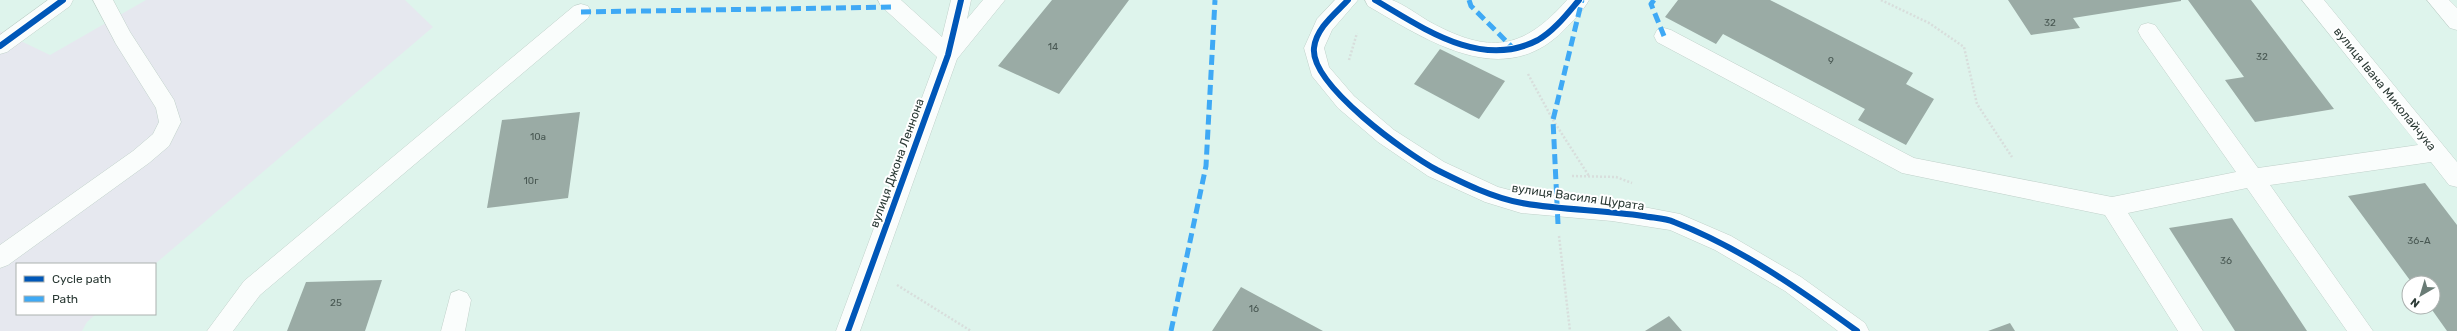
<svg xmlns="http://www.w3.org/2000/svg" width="2457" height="331" viewBox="0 0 2457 331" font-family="Rubik,sans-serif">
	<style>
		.green { fill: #e6e8ef }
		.building { fill: #9aaba5 }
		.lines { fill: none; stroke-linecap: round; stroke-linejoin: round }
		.minor-casing { stroke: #c0d1ca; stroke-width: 1 }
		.path { stroke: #d8dedc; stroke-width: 2.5; stroke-dasharray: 2 2; stroke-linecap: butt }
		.minor { fill: #fafdfc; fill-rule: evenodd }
		.quiet { stroke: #3fa9f5; stroke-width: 5; stroke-dasharray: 10 5; stroke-linecap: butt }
		.cycleway-casing { stroke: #fff; stroke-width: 8 }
		.cycleway { stroke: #0057b8; stroke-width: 6 }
		.labels { text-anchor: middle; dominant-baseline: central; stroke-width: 4; stroke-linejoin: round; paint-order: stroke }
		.number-label { font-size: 10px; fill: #485752 }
		.street-label { font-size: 12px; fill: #2c3b36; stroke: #fff }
	</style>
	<rect width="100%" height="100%" fill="#def4ec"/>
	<!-- green -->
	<path class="green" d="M 146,0 L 405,0 L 433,27 L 155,264 L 17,264 L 17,314 L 96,314 L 87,322 L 82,331 L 0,331 L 0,31 L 50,55 Z"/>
	<!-- building -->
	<path class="building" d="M 1052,0 L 1129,0 L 1059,94 L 998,66 Z
		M 1678,0 L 1770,0 L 1913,73 L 1906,84 L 1934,99 L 1906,145 L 1858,120 L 1865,109 L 1723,34 L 1716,44 L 1665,17 Z
		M 2008,0 L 2181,0 L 2181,1 L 2073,18 L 2080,28 L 2031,35 Z
		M 2188,0 L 2251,0 L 2334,109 L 2255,122 L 2225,80 L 2244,77 Z
		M 1440,49 L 1505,81 L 1479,119 L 1414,84 Z
		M 580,112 L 568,198 L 487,208 L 502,120 Z
		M 2425,183 L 2457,225 L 2457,331 L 2447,331 L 2430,307 L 2433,307 L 2433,283 L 2412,283 L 2348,196 Z
		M 2232,218 L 2307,331 L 2235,331 L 2169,228 Z
		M 382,280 L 365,331 L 287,331 L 306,282 Z
		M 1241,287 L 1323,331 L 1212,331 Z
		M 1669,316 L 1682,331 L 1645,331 Z
		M 2010,323 L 2015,331 L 1988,331 Z"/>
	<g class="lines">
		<defs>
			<path id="minor" d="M 48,0 L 73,0 L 70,6 L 7,52 L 0,54 L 0,35 Z
				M 93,0 L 113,0 L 130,32 L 174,100 L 181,122 L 169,146 L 149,163 L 8,265 L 0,268 L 0,245 L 133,151 L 153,134 L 159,122 L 156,108 L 116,44 Z
				M 878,0 L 901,0 L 942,37 L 951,0 L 971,0 L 967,19 L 983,0 L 1005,0 L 957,59 L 860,331 L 836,331 L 937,57 L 881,6 Z
				M 1335,0 L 1358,0 L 1332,30 L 1324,48 L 1329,67 L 1354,96 L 1394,130 L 1444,162 L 1498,187 L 1521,193 L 1612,201 L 1680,214 L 1731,236 L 1801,277 L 1865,323 L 1869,331 L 1838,331 L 1785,291 L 1715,250 L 1670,230 L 1612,221 L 1521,213 L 1485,202 L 1428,176 L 1378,142 L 1338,108 L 1312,76 L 1304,48 L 1317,19 Z
				M 1365,0 C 1373,0 1385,0 1392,0 C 1405,5 1418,15 1430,22 C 1489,54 1522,51 1567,0 L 1589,0 C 1583,11 1573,21 1564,30 C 1503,92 1427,40 1368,6 Z
				M 2302,0 L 2324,0 L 2457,162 L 2457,187 L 2449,185 L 2431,162 L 2270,185 L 2373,331 L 2347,331 L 2247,188 L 2128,213 L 2203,331 L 2178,331 L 2105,215 L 1902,173 L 1657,42 L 1654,36 L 1657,30 L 1664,28 L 1671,30 L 1914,158 L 2112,197 L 2236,172 L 2141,37 L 2138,31 L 2141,25 L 2148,23 L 2155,25 L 2258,168 L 2418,145 Z
				M 2427,0 L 2449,0 L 2457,8 L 2457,30 L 2450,28 Z
				M 581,4 L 588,6 L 591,12 L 588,18 L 260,295 L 233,331 L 207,331 L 244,281 L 574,6 Z
				M 459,290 L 467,293 L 471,300 L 465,331 L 441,331 L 451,293 Z"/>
		</defs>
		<!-- minor casing -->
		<use href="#minor" class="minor-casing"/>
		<!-- path -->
		<path class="path" d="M 1881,0 L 1929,23 L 1964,47 L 1977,104 L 2012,157
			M 1349,60 L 1357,33
			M 1528,74 L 1553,120 L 1589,176
			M 1572,176 L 1616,177 L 1632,183
			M 1559,236 L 1570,331
			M 897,285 L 971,331"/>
		<!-- minor -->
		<use href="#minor" class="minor"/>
		<!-- quiet -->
		<path class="quiet" d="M 1469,0 L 1471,6 L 1513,48
			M 1654,0 L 1651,4 L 1664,36
			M 581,12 L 895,7
			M 1558,224 L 1553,120 L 1582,0
			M 1171,331 L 1206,166 L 1215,0"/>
		<defs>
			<path id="cycleway" d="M 1348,0 C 1336,13 1316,28 1314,48 C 1310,85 1407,154 1437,170 C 1463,183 1493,198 1522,203 C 1562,210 1603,210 1643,216 C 1653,218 1665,218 1674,222 C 1741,248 1799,289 1857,331
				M 1375,0 C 1423,28 1481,70 1538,40 C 1554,31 1567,14 1579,0
				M 0,46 L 63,0
				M 848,331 L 948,55 L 961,0"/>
		</defs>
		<!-- cycleway casing -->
		<use href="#cycleway" class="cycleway-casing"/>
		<!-- cycleway -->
		<use href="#cycleway" class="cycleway"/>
	</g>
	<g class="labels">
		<!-- number labels -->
		<g class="number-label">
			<text x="2050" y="23">32</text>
			<text x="1053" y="47">14</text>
			<text x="2262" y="57">32</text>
			<text x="1831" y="61">9</text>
			<text x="538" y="137">10а</text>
			<text x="531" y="181">10г</text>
			<text x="2419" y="241">36-А</text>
			<text x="2226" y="261">36</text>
			<text x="336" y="303">25</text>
			<text x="1254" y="309">16</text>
		</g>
		<!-- street labels -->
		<g class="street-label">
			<text transform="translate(2385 89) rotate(51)">вулиця Івана Миколайчука</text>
			<text transform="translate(897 163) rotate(-70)">вулиця Джона Леннона</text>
			<text transform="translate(1578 197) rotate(8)">вулиця Василя Щурата</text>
		</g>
	</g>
	<!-- legend -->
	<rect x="16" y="263" width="140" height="52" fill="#ffffff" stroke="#abb1af"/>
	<rect x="24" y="276" width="20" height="6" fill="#0057b8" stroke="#abb1af"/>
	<text x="52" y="283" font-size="12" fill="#2c3b36">Cycle path</text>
	<rect x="24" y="296" width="20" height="6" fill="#3fa9f5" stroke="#abb1af"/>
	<text x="52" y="303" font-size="12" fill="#2c3b36">Path</text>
	<!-- north arrow -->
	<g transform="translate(2421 295) rotate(218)"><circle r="19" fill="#ffffff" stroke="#abb1af"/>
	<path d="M0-3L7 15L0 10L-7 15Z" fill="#6a7c76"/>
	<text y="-6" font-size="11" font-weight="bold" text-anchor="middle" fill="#2c3b36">N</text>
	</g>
</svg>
